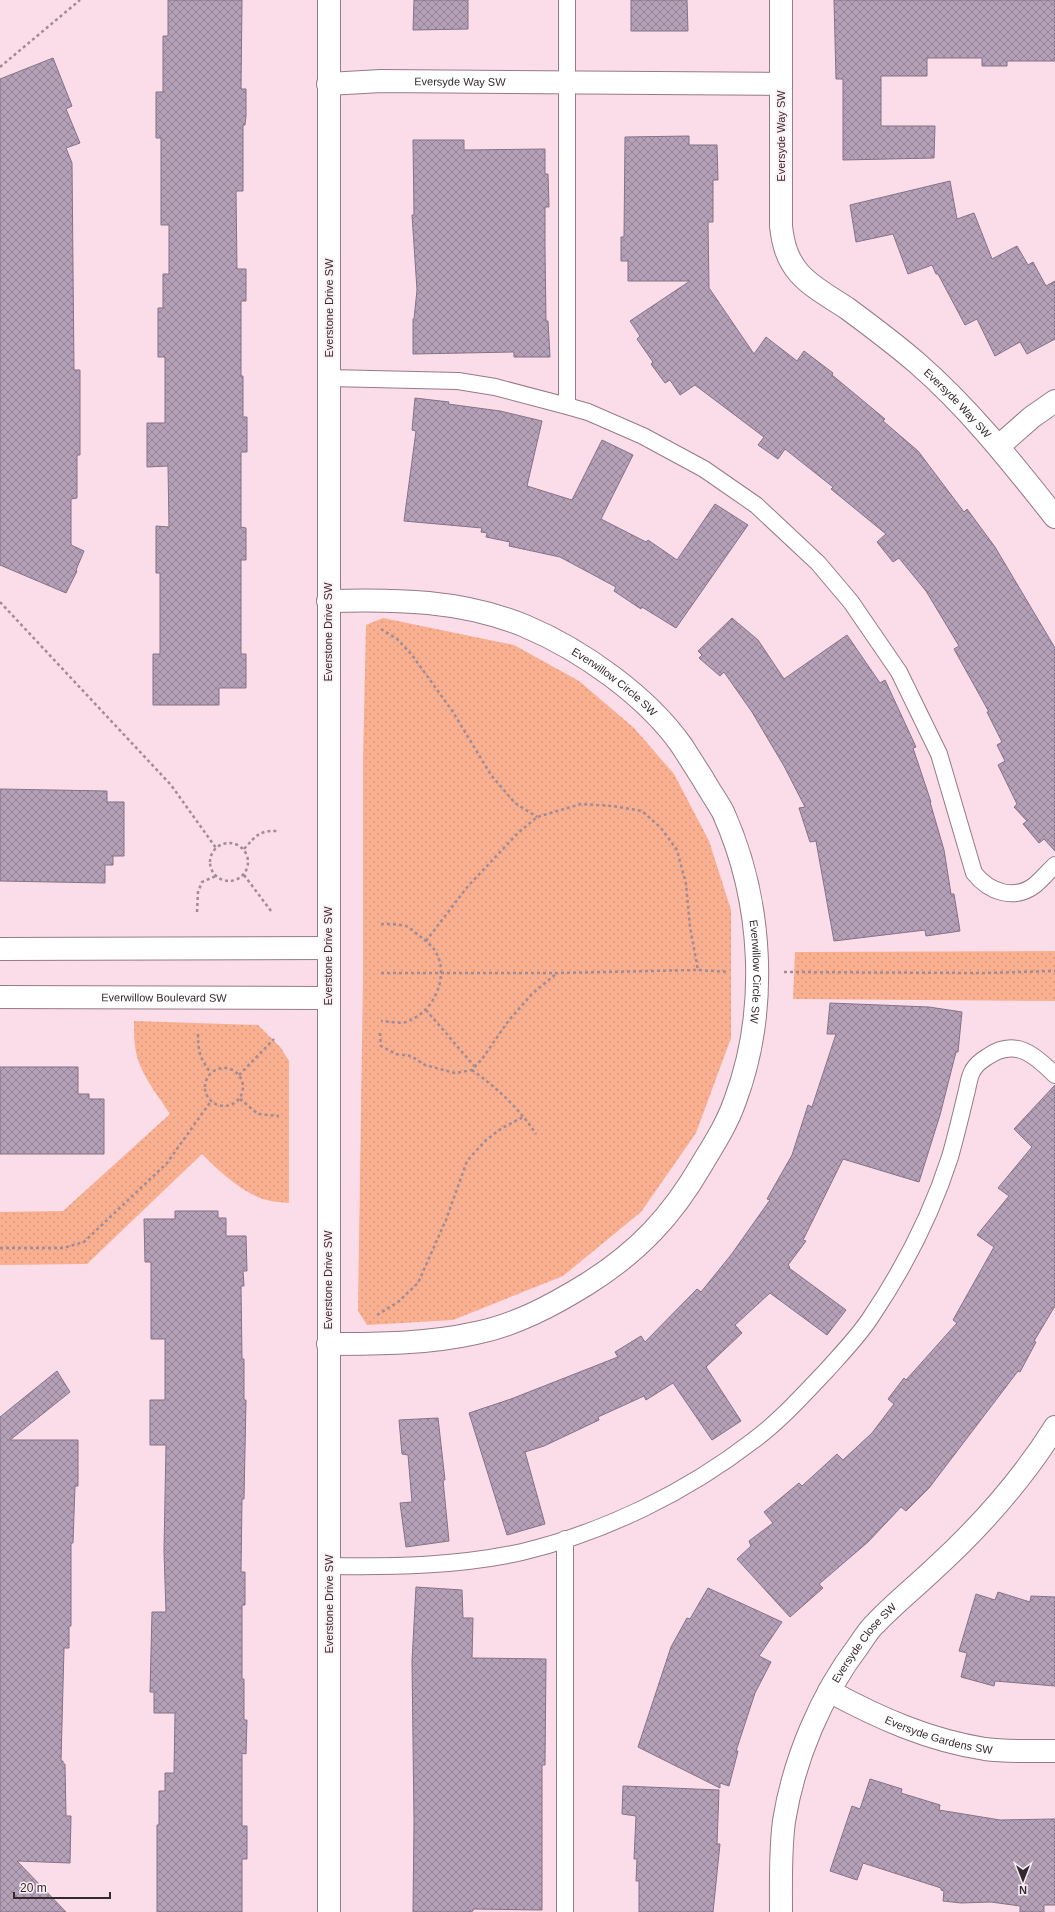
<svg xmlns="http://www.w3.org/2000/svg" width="1055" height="1912" viewBox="0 0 1055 1912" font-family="Helvetica,sans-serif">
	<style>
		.park { fill: url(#park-dots) }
		.building { fill: url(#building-cross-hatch); stroke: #857287 }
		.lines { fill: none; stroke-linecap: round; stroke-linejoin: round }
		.lane-casing { stroke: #967a86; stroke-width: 18 }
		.street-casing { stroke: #967a86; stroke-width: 24 }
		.secondary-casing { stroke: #967a86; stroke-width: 24 }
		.path { stroke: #a18b94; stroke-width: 2.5; stroke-dasharray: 3 3; stroke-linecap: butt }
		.lane { stroke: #fff; stroke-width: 16 }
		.street { stroke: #fff; stroke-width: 22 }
		.secondary { stroke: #fff; stroke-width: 22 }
		.labels { text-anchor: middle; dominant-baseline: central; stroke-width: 3.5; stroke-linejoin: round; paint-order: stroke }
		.street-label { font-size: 11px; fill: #34292e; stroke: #fceff4 }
	</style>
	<defs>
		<pattern id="park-dots" width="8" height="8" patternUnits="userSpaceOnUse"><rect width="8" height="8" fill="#f9b091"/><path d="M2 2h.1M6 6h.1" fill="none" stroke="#d6977d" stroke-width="1.8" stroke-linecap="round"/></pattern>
		<pattern id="building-cross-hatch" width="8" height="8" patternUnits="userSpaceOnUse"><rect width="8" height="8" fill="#b5a1b7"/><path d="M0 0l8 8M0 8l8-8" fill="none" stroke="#948395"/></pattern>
	</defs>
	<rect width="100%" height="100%" fill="#fbdce9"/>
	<!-- park -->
	<path class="park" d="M 383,618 L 514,645 L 579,681 L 634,728 L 674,774 L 709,841 L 731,910 L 731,1038 L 696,1133 L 641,1212 L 563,1276 L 453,1320 L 367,1325 L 358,1311 L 363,978 L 363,759 L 366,625 Z
		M 1055,951 L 1055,1001 L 793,999 L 795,952 Z
		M 134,1021 L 258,1025 L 281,1048 L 289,1061 L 289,1203 C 282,1202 274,1202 267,1200 C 243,1194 219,1171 202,1154 L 87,1264 L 0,1265 L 0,1212 L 63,1211 L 170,1114 C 156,1092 138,1072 135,1046 C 134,1038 134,1029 134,1021 Z"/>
	<!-- building -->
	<path class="building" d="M 168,0 L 242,0 L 241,89 L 246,89 L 246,116 L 245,125 L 243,125 L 243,191 L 236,191 L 237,269 L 246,269 L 246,301 L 241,301 L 241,376 L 243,376 L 243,417 L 247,417 L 247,452 L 241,452 L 241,527 L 246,528 L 246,560 L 241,560 L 241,654 L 246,654 L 246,688 L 219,688 L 219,705 L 153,705 L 153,654 L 160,654 L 160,573 L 156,573 L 156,526 L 169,527 L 168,466 L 147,467 L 147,423 L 165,423 L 165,357 L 158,357 L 158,308 L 163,308 L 163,274 L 169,274 L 169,225 L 161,225 L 161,138 L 156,138 L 156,92 L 163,92 L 163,36 L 168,36 Z
		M 414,0 L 468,0 L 468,29 L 413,30 Z
		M 631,0 L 687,0 L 688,31 L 631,31 Z
		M 834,0 L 1055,0 L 1055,61 L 1007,61 L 1007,66 L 982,66 L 982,58 L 927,58 L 927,76 L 881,76 L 881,126 L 935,126 L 934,158 L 843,160 L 843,79 L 836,79 Z
		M 53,58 L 72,106 L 66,109 L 80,143 L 66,148 L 72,163 L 74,370 L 80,370 L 80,455 L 77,455 L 77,498 L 71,499 L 71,545 L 84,551 L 76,570 L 77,571 L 66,593 L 0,565 L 0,79 Z
		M 689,136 L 689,145 L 717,145 L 718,180 L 713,180 L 713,222 L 708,222 L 709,288 L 754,354 L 766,337 L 797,361 L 804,351 L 833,373 L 832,375 L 885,419 L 883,421 L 918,451 L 964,512 L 967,509 L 995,547 L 1055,648 L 1055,851 L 1044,839 L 1039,843 L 1023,824 L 1027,821 L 1014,807 L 1017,804 L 998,765 L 1005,761 L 997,745 L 1002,742 L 987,712 L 989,712 L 954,649 L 959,646 L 926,591 L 899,558 L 893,562 L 877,542 L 886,534 L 831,489 L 833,487 L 785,449 L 778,459 L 758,445 L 764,437 L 695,385 L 680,395 L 670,380 L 665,383 L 651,364 L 653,362 L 637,339 L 640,336 L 630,321 L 690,281 L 628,281 L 628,261 L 621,261 L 621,237 L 624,237 L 625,137 Z
		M 413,140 L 464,140 L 464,150 L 545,149 L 545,174 L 548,174 L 549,207 L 545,207 L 545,248 L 546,321 L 548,321 L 550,357 L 514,357 L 514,352 L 413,354 L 413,319 L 414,319 L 417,290 L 412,215 L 414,215 Z
		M 950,181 L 957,219 L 974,213 L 992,259 L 1017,246 L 1028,265 L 1033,262 L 1046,286 L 1055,281 L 1055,339 L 1027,354 L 1020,342 L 995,356 L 977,319 L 965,325 L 938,274 L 936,274 L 932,265 L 908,274 L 893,234 L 856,242 L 850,205 Z
		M 415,398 L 449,402 L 448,404 L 500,411 L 542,421 L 527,486 L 572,500 L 602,440 L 633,455 L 601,519 L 646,542 L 648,540 L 677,560 L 715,504 L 748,525 L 676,628 L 642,607 L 641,609 L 614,591 L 616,587 L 560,557 L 509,546 L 510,542 L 486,537 L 487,533 L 481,532 L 482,528 L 404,521 L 416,431 L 412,430 Z
		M 732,618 L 758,640 L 784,679 L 847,635 L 880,683 L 885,680 L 916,747 L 913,748 L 931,802 L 930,802 L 944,850 L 951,894 L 954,894 L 960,931 L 926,936 L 925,930 L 834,941 L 816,841 L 810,842 L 799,808 L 805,807 L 784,766 L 752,712 L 724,672 L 720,676 L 699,658 L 702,655 L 698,651 Z
		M 0,789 L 107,791 L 107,802 L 124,802 L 124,856 L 113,856 L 113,865 L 105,865 L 105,883 L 0,881 Z
		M 830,1003 L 929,1007 L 962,1012 L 958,1052 L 956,1052 L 940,1115 L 919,1182 L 843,1159 L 803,1240 L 806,1241 L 788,1265 L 790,1267 L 789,1268 L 846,1310 L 827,1335 L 770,1293 L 735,1325 L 742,1333 L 706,1367 L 741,1421 L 712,1440 L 673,1383 L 646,1400 L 644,1396 L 598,1417 L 599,1420 L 544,1446 L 525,1452 L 545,1524 L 507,1535 L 469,1413 L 511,1399 L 618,1357 L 615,1352 L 641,1336 L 645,1342 L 697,1289 L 701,1292 L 731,1255 L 770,1200 L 767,1199 L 792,1155 L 808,1105 L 812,1107 L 836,1034 L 827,1034 Z
		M 0,1067 L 78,1067 L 78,1094 L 89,1094 L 89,1099 L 104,1099 L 104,1154 L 0,1154 Z
		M 1055,1085 L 1055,1306 L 1034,1341 L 1036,1342 L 1020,1372 L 1018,1371 L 929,1488 L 906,1511 L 901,1507 L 868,1542 L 819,1584 L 823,1588 L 790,1617 L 737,1559 L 751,1546 L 749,1541 L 773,1523 L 764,1512 L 799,1483 L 802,1486 L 837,1454 L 843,1460 L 872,1433 L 894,1404 L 888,1399 L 904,1378 L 906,1380 L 957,1323 L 953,1320 L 994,1247 L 977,1235 L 1009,1196 L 998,1188 L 1032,1147 L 1014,1129 Z
		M 175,1211 L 218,1211 L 218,1218 L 226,1218 L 226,1236 L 246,1236 L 247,1271 L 243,1271 L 244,1286 L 241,1286 L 242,1359 L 244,1359 L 244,1400 L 246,1400 L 244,1499 L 242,1499 L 241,1572 L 245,1572 L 245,1605 L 242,1605 L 242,1679 L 244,1679 L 244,1720 L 247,1720 L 246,1754 L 242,1753 L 242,1826 L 247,1826 L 247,1859 L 242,1859 L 242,1912 L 157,1912 L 157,1825 L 159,1825 L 159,1791 L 165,1791 L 165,1773 L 174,1773 L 175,1713 L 154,1713 L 154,1692 L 150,1692 L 152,1612 L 166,1612 L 164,1551 L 166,1445 L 150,1445 L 150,1400 L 165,1400 L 165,1339 L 151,1339 L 151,1262 L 145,1262 L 144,1219 L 175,1219 Z
		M 57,1371 L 70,1392 L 10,1440 L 78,1440 L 78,1486 L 75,1486 L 73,1543 L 71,1543 L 71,1626 L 69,1626 L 69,1648 L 64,1648 L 61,1761 L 63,1761 L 63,1764 L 65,1764 L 66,1816 L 71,1816 L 70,1863 L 17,1861 L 66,1912 L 0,1912 L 0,1417 Z
		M 438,1418 L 445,1480 L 443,1480 L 449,1541 L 406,1547 L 400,1503 L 412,1502 L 408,1455 L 402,1454 L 399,1420 Z
		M 416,1587 L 462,1590 L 463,1618 L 473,1618 L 472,1658 L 546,1659 L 545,1765 L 542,1765 L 542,1910 L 473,1909 L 473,1911 L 467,1912 L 413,1912 L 414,1821 L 412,1661 Z
		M 708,1588 L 782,1622 L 759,1656 L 771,1662 L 755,1693 L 736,1751 L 738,1751 L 729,1786 L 720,1783 L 720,1788 L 638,1747 L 671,1647 L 687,1618 L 690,1619 Z
		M 998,1592 L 1030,1602 L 1031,1596 L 1055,1597 L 1055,1686 L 995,1681 L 994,1686 L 961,1677 L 967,1653 L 959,1651 L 976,1594 L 995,1600 Z
		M 870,1779 L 902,1789 L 901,1793 L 940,1805 L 939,1810 L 1000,1820 L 1055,1819 L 1055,1905 L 1044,1905 L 1044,1912 L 1020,1912 L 1020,1906 L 991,1902 L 961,1903 L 943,1901 L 944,1891 L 941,1890 L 941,1888 L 863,1863 L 857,1880 L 830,1871 L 852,1806 L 860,1809 Z
		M 623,1786 L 719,1790 L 717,1844 L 720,1844 L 713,1912 L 639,1912 L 639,1881 L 636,1881 L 637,1859 L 634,1859 L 636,1816 L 622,1814 Z"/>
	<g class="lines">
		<defs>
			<path id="lane" d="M 329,378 L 458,381 L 495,387 L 567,406 L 588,412 L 643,436 L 704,469 L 756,505 L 818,563 L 851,602 L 899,672 L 939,754 L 974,873 C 989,892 1014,901 1035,885 C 1042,879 1048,872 1055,865
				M 567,406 L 567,0
				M 565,1539 L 565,1912
				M 329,1566 C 393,1567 459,1566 522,1552 C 605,1532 687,1492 754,1440 C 781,1420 803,1395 826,1371 C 841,1354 858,1337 871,1317 C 904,1268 932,1213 950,1157 C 956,1136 961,1115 966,1094 C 968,1087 969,1076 973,1070 C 976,1065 982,1060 987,1057 C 1015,1037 1035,1055 1055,1075"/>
			<g id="street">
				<path id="s1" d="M 781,0 L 781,226 C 783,244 787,259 799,273 C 812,288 832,298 848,309 C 871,326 895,344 917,363 C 970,409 1012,463 1055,517"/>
				<path id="s2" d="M 328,84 L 381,81 L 781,84"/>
				<path d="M 999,446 L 1032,417 L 1055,401"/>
				<path id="s3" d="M 328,601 C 396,599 462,600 525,626 C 582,650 647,696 682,746 C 689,757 696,768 703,779 C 709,790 717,801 723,812 C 763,901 769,1010 735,1101 C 727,1124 714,1144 702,1164 C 672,1216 638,1252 587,1284 C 553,1305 516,1325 476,1333 C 427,1344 378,1344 328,1344"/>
				<path d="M 0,949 L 328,948"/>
				<path id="s4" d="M 0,997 L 328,998"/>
				<path id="s5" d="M 829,1691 C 879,1718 928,1740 985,1749 C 1008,1752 1032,1751 1055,1751"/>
				<path id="s6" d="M 781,1912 C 781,1882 780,1851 784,1821 C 794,1759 821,1695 859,1645 C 864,1638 869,1629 876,1623 C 894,1604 914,1588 933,1570 C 979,1528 1022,1480 1055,1427"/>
			</g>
			<path id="secondary" d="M 329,1912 L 329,0"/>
		</defs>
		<!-- lane casing -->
		<use href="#lane" class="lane-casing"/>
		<!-- street casing -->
		<use href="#street" class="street-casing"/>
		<!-- secondary casing -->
		<use href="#secondary" class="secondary-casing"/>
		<!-- path -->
		<path class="path" d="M 0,67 L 80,0
			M 0,602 L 171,785 L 216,848
			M 381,629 L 397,639 L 412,655 L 453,712 L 491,775 L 515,803 L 537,817
			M210 862a19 19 0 1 1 38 0a19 19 0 1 1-38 0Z
			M 244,849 C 256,836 259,830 278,831
			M 244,875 L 271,911
			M 197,912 L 198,892 L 202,882 L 216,876
			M 381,924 C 389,924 398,924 406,926 C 411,928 416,934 421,937 C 426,941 432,946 436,952 C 450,978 433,1013 406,1022 C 399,1024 388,1021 381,1021
			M 426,941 L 468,886 L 518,833 L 537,817 L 581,804 L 613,806 L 642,811 L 661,828 L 677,850 L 686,884 L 690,927 L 698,970
			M 784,972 L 981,973 L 1055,971
			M 381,973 L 557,973 L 698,970 L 729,972
			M 426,1010 L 475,1067
			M 380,1033 L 381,1046 L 396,1054 L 411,1056 L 425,1065 L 455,1073 L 472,1070 L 482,1059 L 509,1020 L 532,994 L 557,973
			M 198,1034 C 198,1051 200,1059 211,1073
			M205 1087a19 19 0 1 1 38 0a19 19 0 1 1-38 0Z
			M 472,1070 C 497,1088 519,1108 536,1134
			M 239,1075 L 274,1039
			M 240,1099 L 258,1114 L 279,1116
			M 0,1248 L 63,1248 L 84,1242 L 167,1163 L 211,1101
			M 377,1315 L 398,1302 L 418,1283 L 446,1220 L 467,1161 L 486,1140 L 502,1128 L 525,1116"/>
		<!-- lane -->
		<use href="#lane" class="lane"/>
		<!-- street -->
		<use href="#street" class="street"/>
		<!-- secondary -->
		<use href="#secondary" class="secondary"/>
	</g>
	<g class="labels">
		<!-- street labels -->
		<g class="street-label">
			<text stroke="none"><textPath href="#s2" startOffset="132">Eversyde Way SW</textPath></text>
			<text transform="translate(781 136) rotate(-90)">Eversyde Way SW</text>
			<text transform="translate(329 308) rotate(-90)">Everstone Drive SW</text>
			<text stroke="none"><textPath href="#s1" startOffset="483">Eversyde Way SW</textPath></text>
			<text transform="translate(328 632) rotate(-90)">Everstone Drive SW</text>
			<text stroke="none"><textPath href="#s3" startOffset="306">Everwillow Circle SW</textPath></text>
			<text transform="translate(328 956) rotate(-90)">Everstone Drive SW</text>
			<text stroke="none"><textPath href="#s3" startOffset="642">Everwillow Circle SW</textPath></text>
			<text stroke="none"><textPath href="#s4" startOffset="164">Everwillow Boulevard SW</textPath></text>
			<text transform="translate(328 1280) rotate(-90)">Everstone Drive SW</text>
			<text transform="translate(329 1604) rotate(-90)">Everstone Drive SW</text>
			<text stroke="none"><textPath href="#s6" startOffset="289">Eversyde Close SW</textPath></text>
			<text stroke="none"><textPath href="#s5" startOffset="119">Eversyde Gardens SW</textPath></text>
		</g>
	</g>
	<!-- north arrow -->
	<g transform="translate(1023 1880) rotate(180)" stroke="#fceff4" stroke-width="3" paint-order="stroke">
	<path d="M0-3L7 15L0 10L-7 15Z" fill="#34292e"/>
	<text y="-6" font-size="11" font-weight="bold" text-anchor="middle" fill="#34292e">N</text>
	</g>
	<!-- scale -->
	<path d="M14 1892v6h96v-6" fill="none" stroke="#34292e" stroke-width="2"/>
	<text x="20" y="1892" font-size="12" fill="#34292e" stroke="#fceff4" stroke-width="3" paint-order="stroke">20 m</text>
</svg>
